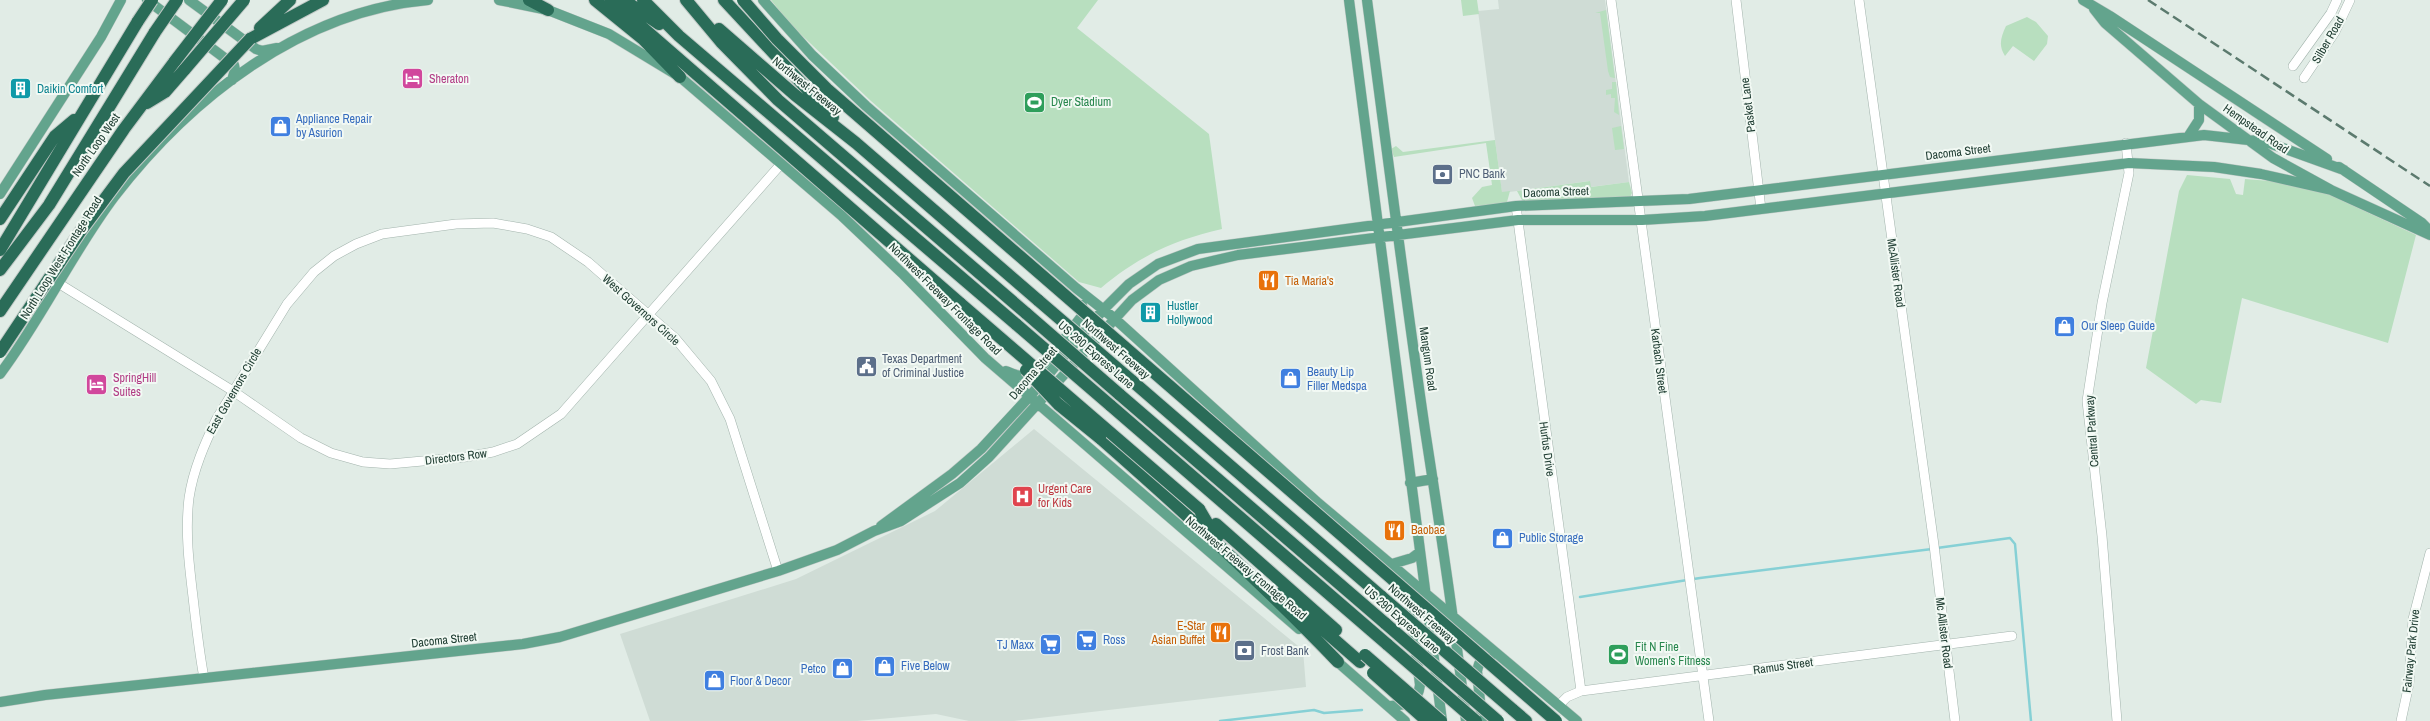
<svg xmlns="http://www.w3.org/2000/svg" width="2430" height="721" viewBox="0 0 2430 721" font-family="'Archivo Narrow',sans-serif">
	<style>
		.built { fill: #cfdcd5 }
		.green { fill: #b8dfbf }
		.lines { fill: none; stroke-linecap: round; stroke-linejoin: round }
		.stream { stroke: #86d0d5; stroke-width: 2.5 }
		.minor-casing { stroke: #a3b4ad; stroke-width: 10 }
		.major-casing { stroke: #c1c9c6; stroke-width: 11 }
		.highway-casing { stroke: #c1c9c6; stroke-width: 14 }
		.minor { stroke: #fff; stroke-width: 9 }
		.major { stroke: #63a48d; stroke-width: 10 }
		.highway { stroke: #2a6c58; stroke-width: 12 }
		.rail { stroke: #5b7a6e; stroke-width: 2.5; stroke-dasharray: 10 5; stroke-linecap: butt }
		.highway-bridge-casing { stroke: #c1c9c6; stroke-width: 14; stroke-linecap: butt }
		.highway-bridge { stroke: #2a6c58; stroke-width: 12 }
		.labels { text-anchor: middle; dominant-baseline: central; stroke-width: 4; stroke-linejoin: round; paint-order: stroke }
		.street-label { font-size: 12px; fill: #203e33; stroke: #f2f9f4 }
		.hotel-label { font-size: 12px; fill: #b23c85; stroke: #f2f9f4; text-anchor: start }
		.culture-label { font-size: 12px; fill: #0d838f; stroke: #f2f9f4; text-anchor: start }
		.leisure-label { font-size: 12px; fill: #27864d; stroke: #f2f9f4; text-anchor: start }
		.shop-label { font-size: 12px; fill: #366cbe; stroke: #f2f9f4; text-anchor: start }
		.service-label { font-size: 12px; fill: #4e5e75; stroke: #f2f9f4; text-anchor: start }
		.food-label { font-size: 12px; fill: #c56008; stroke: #f2f9f4; text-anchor: start }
		.health-label { font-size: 12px; fill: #be3a42; stroke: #f2f9f4; text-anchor: start }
	</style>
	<rect width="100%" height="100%" fill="#e1ece6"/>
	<!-- built -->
	<path class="built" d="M 1498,0 L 1605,0 L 1629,182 L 1590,187 L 1589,181 L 1502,193 L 1478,11 L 1499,9 Z
		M 1034,429 L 1303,650 L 1306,687 L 1014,721 L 969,721 L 936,714 L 857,721 L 650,721 L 620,634 L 796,579 L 935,511 Z"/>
	<!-- green -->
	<path class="green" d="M 771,0 L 1098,0 L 1077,28 L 1209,134 L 1222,229 C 1174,240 1139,256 1101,288 L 1079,282 L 871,101 L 790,24 Z
		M 1461,0 L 1477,0 L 1479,14 L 1463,16 Z
		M 1606,10 L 1615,78 L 1614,78 L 1610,77 L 1608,71 L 1600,13 L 1595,13 Z
		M 2027,17 L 2036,22 L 2048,36 L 2047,44 L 2034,61 L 2013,46 L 2005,56 C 1998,45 2001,37 2006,26 Z
		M 1612,82 L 1616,82 L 1619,115 L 1614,112 L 1615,98 L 1611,98 L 1611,94 L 1606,95 L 1606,90 L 1612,89 Z
		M 1621,126 L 1624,149 L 1615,150 L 1612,128 Z
		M 1495,140 L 1502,192 L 1510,191 L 1507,202 L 1504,204 L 1475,206 L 1472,198 L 1482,187 L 1492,185 L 1486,143 L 1394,157 L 1391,149 L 1396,146 L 1403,152 Z
		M 2187,175 L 2230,179 L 2236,194 L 2243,195 L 2245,179 L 2270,181 L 2326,193 L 2416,235 L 2388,343 L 2242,298 L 2221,403 L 2201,400 L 2196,404 L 2146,368 L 2179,191 Z
		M 1590,181 L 1591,187 L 1629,182 L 1632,193 L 1629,199 L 1523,202 L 1517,191 Z"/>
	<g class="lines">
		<!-- stream -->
		<path class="stream" d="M 1937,548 L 2010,538 L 2015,544 L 2031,721
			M 1580,597 L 1700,578 L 1932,549
			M 1220,721 L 1314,710 L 1324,713 L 1362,710"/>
		<defs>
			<path id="minor" d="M 1611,0 L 1709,721
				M 1736,0 L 1761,209
				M 1859,0 L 1934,545 L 1955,721
				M 2293,66 L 2331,13 L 2337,0
				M 2304,78 L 2335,32 L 2350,0
				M 1516,206 L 1581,691
				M 58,283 L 233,391 L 301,438 L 331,453 L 363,462 L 390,464 L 466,457 L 493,452 L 517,444 L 561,414 L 781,164
				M 204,678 C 199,651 196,624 193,597 C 189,564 185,531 189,498 C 193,470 205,443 217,418 L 287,304 L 314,272 L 334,256 L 356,244 L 382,234 L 456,224 L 493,223 L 527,229 L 551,237 L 588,262 L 675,338 L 711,381 L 730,419 L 778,571
				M 1559,705 L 1567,697 L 1581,691 L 2012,636
				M 2117,721 L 2102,536 L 2087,401 L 2102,303 L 2129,173 L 2126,143
				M 2401,721 L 2409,684 L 2413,619 L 2430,553"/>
			<path id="major" d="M 147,0 L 234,65 L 235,70 L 232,80
				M 189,0 L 256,49 L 262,51 L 277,48
				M 499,0 L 548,10 L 609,34 L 680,77 L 842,216 L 902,273 L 985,358 L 1299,629
				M 763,0 L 812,55 L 866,106 L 1076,288 L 1114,318 L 1317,502 L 1577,721
				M 1349,0 L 1442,721
				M 1367,0 C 1386,143 1404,287 1425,430 C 1440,527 1455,623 1466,721
				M 2083,0 L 2110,16 L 2327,159
				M 2094,9 L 2105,23 L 2199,104 L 2273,158 L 2331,190 L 2430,235
				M 2188,137 L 2199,120 L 2199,104
				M 2339,167 L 2422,223 L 2430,231
				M 0,194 L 101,37 L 121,0
				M 1006,371 C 1013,374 1021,378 1029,375 C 1047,366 1068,333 1082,316 L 1082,305
				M 0,374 C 42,318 72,253 114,197 C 190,98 301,11 428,0
				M 1410,483 L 1433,479
				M 881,526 L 952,474 L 981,449 L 1030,396 L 1103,310 L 1129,284 L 1158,264 L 1198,249 L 1516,206 L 1689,199 L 2204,135 L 2266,142 L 2344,170
				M 1392,564 L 1412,558 L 1420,552
				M 1333,658 L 1405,721
				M 0,702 L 45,695 L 523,644 L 560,637 L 778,571 L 837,550 L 874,531 L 901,521 L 960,483 L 989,457 L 1132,300 L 1159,280 L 1191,266 L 1238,255 L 1518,220 L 1642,220 L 1705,216 L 2129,163 L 2214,167 L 2261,174 L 2331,190
				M 1390,706 C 1407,705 1418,703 1420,685 L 1409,592
				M 1482,721 L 1477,671 L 1479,664 L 1483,659 L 1490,659"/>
			<path id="highway" d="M 529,0 L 548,10
				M 595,0 L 643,39 L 680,77
				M 611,0 L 961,304
				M 624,0 L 659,24
				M 643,0 L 679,36 L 1017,325
				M 686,0 L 721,42 L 778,100 L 1027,314
				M 724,0 L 833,117
				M 260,28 L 290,0
				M 719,29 L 795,95 L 856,143 L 1039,301
				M 250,39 L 323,0
				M 147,103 L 165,92 L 185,69
				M 0,219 L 55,136 L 74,120
				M 0,250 L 138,21
				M 0,270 L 49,205 L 155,32
				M 0,311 L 124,129 L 175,61
				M 1131,380 L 1382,597
				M 1119,394 L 1386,624
				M 1110,405 L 1388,645
				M 1100,438 C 1182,510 1263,584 1338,662
				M 1199,509 L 1209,526 L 1219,535
				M 1216,524 L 1336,630
				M 1281,593 L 1360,662
				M 1512,709 L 1526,721"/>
		</defs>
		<!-- minor casing -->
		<use href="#minor" class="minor-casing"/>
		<!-- major casing -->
		<use href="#major" class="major-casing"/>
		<!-- highway casing -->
		<use href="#highway" class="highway-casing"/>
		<!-- minor -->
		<use href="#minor" class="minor"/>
		<!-- major -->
		<use href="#major" class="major"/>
		<!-- highway -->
		<use href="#highway" class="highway"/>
		<!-- rail -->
		<path class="rail" d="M 2148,0 L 2430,186"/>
		<defs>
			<path id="highway-bridge" d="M 743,0 L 777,39 L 827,89 L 1556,721
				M 138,21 L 152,0
				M 155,32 L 177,0
				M 175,61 L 222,0
				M 185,69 L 244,0
				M 1039,301 L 1131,380
				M 961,304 L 1199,509
				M 1027,314 L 1119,394
				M 1017,325 L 1110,405
				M 0,352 L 80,232 L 124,173 L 250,39
				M 1026,370 L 1058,404 L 1100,438
				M 1382,597 L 1512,709
				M 1386,624 L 1498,721
				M 1388,645 L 1476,721
				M 1365,655 L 1441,721
				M 1373,673 L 1427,721"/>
		</defs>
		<!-- highway-bridge casing -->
		<use href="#highway-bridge" class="highway-bridge-casing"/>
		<!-- highway-bridge -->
		<use href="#highway-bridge" class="highway-bridge"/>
	</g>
	<!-- icons -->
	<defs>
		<symbol id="hotel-square" viewBox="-11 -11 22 22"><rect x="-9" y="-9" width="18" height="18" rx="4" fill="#d1479c" stroke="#f2f9f4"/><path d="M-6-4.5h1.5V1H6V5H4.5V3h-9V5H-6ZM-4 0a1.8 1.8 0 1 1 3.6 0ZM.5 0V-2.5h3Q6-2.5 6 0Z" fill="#fff"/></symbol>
		<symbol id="building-square" viewBox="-11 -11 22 22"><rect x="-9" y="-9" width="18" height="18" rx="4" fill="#0f9aa8" stroke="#f2f9f4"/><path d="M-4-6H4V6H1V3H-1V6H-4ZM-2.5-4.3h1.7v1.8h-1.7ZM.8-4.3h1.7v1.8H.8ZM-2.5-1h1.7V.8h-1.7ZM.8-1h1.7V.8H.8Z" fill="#fff"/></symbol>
		<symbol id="stadium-square" viewBox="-11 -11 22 22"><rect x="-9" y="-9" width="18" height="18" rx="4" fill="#2e9e5b" stroke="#f2f9f4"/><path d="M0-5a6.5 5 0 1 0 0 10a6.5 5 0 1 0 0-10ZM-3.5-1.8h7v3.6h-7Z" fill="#fff"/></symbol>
		<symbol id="shop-square" viewBox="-11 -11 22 22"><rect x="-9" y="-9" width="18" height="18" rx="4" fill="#3f7fe0" stroke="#f2f9f4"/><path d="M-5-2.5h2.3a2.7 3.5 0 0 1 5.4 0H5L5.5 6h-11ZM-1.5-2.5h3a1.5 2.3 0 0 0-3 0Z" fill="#fff"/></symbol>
		<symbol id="bank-square" viewBox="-11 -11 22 22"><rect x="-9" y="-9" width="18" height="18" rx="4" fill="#5c6f8a" stroke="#f2f9f4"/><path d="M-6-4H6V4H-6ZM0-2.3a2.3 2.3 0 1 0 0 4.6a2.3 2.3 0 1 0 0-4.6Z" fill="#fff"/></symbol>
		<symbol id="restaurant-square" viewBox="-11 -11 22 22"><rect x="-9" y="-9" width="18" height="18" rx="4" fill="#e8710a" stroke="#f2f9f4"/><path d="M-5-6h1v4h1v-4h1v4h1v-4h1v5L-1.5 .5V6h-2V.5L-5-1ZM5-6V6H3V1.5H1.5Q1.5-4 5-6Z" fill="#fff"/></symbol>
		<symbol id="civic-square" viewBox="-11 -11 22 22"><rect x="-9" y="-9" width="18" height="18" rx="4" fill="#5c6f8a" stroke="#f2f9f4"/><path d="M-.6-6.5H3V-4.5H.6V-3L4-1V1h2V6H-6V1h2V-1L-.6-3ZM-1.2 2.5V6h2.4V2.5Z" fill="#fff"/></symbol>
		<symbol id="hospital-square" viewBox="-11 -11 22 22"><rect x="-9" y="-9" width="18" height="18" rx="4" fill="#e0444e" stroke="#f2f9f4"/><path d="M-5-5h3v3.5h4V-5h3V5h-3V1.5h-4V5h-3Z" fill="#fff"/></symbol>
		<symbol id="supermarket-square" viewBox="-11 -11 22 22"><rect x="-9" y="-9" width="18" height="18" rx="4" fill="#3f7fe0" stroke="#f2f9f4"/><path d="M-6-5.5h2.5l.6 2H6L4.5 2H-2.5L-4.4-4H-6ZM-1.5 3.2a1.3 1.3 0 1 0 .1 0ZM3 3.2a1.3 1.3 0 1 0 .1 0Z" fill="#fff"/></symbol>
	</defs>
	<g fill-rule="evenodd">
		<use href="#hotel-square" x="400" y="66" width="25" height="25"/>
		<use href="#building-square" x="8" y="76" width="25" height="25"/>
		<use href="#stadium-square" x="1022" y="90" width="25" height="25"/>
		<use href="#shop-square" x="268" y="114" width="25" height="25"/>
		<use href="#bank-square" x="1430" y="162" width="25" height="25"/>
		<use href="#restaurant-square" x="1256" y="268" width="25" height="25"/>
		<use href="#building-square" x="1138" y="300" width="25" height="25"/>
		<use href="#shop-square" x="2052" y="314" width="25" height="25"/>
		<use href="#civic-square" x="854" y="354" width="25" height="25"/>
		<use href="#shop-square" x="1278" y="366" width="25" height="25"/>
		<use href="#hotel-square" x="84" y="372" width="25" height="25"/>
		<use href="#hospital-square" x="1010" y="484" width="25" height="25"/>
		<use href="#restaurant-square" x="1382" y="518" width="25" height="25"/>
		<use href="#shop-square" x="1490" y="526" width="25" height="25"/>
		<use href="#restaurant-square" x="1208" y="620" width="25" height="25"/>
		<use href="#supermarket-square" x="1074" y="628" width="25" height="25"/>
		<use href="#supermarket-square" x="1038" y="632" width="25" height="25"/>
		<use href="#bank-square" x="1232" y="638" width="25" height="25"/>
		<use href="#stadium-square" x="1606" y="642" width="25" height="25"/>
		<use href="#shop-square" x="872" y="654" width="25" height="25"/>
		<use href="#shop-square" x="830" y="656" width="25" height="25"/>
		<use href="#shop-square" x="702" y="668" width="25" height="25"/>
	</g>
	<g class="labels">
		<!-- street labels -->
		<g class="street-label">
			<text transform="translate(2328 40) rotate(-60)">Silber Road</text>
			<text transform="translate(807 86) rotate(39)">Northwest Freeway</text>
			<text transform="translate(1748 105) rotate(-97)">Pasket Lane</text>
			<text transform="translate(2256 129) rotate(35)">Hempstead Road</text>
			<text transform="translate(96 145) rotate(-55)">North Loop West</text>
			<text transform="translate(1958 152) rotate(-7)">Dacoma Street</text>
			<text transform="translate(1556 192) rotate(-2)">Dacoma Street</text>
			<text transform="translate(61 258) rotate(-58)">North Loop West Frontage Road</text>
			<text transform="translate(1896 273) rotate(82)">McAllister Road</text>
			<text transform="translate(945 299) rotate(45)">Northwest Freeway Frontage Road</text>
			<text transform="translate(641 310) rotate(42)">West Governors Circle</text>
			<text transform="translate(1116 349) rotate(41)">Northwest Freeway</text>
			<text transform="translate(1096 355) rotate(41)">US 290 Express Lane</text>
			<text transform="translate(1428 359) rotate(82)">Mangum Road</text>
			<text transform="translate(1659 361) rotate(83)">Karbach Street</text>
			<text transform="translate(1033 373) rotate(-49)">Dacoma Street</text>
			<text transform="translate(234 391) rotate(-60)">East Governors Circle</text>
			<text transform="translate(2092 431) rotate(-94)">Central Parkway</text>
			<text transform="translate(1547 449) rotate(82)">Hurfus Drive</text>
			<text transform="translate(456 457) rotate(-7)">Directors Row</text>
			<text transform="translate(1246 568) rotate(40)">Northwest Freeway Frontage Road</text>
			<text transform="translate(1422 614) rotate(41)">Northwest Freeway</text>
			<text transform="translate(1402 620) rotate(41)">US 290 Express Lane</text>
			<text transform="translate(1944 633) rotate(83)">Mc Allister Road</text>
			<text transform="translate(444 640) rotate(-6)">Dacoma Street</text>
			<text transform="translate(2411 651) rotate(-84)">Fairway Park Drive</text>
			<text transform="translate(1783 666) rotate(-8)">Ramus Street</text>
		</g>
		<!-- hotel labels -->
		<g class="hotel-label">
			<text x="429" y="79">Sheraton</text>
			<text x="113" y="378">SpringHill<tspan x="113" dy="14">Suites</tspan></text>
		</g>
		<!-- culture labels -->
		<g class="culture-label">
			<text x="37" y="89">Daikin Comfort</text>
			<text x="1167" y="306">Hustler<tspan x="1167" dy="14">Hollywood</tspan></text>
		</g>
		<!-- leisure labels -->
		<g class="leisure-label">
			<text x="1051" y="102">Dyer Stadium</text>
			<text x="1635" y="647">Fit N Fine<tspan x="1635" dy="14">Women's Fitness</tspan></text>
		</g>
		<!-- shop labels -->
		<g class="shop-label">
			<text x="296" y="119">Appliance Repair<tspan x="296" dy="14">by Asurion</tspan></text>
			<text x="2081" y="326">Our Sleep Guide</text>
			<text x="1307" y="372">Beauty Lip<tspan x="1307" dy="14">Filler Medspa</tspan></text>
			<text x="1519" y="538">Public Storage</text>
			<text x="1103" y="640">Ross</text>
			<text x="1034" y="645" text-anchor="end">TJ Maxx</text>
			<text x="901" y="666">Five Below</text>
			<text x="826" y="669" text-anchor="end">Petco</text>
			<text x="730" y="681">Floor &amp; Decor</text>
		</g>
		<!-- service labels -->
		<g class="service-label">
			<text x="1459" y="174">PNC Bank</text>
			<text x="882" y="359">Texas Department<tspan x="882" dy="14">of Criminal Justice</tspan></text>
			<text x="1261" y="651">Frost Bank</text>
		</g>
		<!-- food labels -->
		<g class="food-label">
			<text x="1285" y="281">Tia Maria's</text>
			<text x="1411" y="530">Baobae</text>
			<text x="1205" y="626" text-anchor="end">E-Star<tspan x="1205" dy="14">Asian Buffet</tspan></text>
		</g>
		<!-- health labels -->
		<g class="health-label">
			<text x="1038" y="489">Urgent Care<tspan x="1038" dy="14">for Kids</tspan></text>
		</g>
	</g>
</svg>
